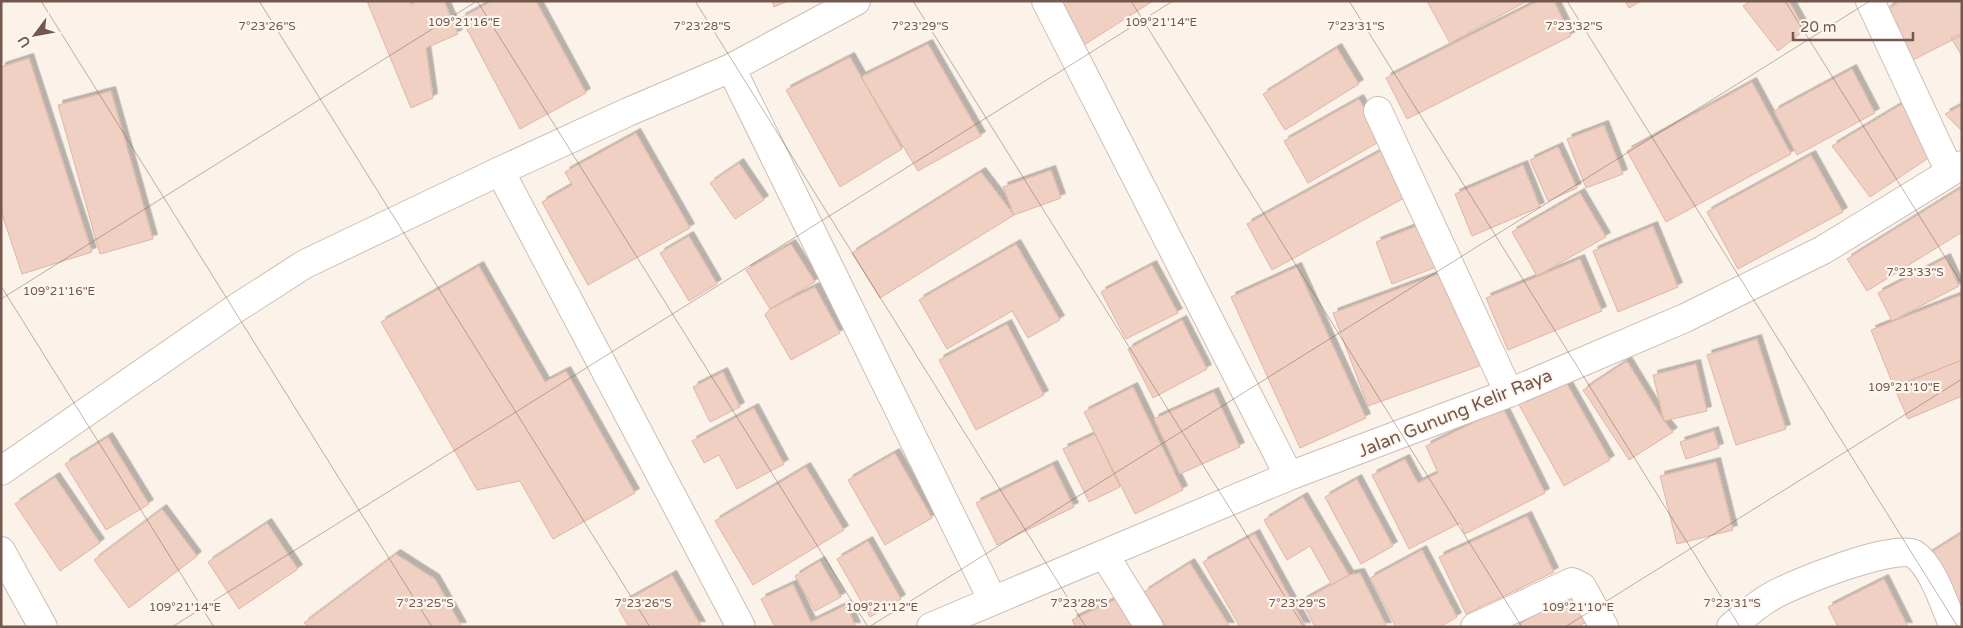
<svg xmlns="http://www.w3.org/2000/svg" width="1963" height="628" viewBox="0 0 1963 628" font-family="'Varela Round',sans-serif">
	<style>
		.building { fill: #efd0c2; stroke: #e0b5a4; filter: url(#shadow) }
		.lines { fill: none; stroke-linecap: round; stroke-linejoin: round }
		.minor-casing { stroke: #cfbcb2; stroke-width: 30 }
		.minor { stroke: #fff; stroke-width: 28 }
		.ticks { fill: none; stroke: #74584e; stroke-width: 1; stroke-opacity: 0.45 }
		.labels { text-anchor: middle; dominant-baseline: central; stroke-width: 4.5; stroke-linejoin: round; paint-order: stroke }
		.street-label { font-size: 18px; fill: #74584e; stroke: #fef7ef }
		.ticks-label { font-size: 12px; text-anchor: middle; fill: #74584e; stroke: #fef7ef; stroke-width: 4.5; stroke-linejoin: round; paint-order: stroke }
	</style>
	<defs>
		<filter id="shadow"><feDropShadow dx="4.5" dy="-4.5" stdDeviation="0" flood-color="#0004"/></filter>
	</defs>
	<rect width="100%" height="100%" fill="#fbf2e9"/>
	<!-- building -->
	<path class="building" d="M 367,1 L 410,1 L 411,4 L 418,1 L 444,1 L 458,34 L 426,48 L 433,98 L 411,108 Z
		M 492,1 L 536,1 L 586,93 L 520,129 L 461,18 Z
		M 772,1 L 788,1 L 774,7 Z
		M 1061,1 L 1153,1 L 1084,45 Z
		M 1427,1 L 1527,1 L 1450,43 Z
		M 1538,1 L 1554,1 L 1571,36 L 1407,119 L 1386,78 Z
		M 1625,1 L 1641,1 L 1629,8 Z
		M 1750,1 L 1789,1 L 1805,30 L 1778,51 L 1743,6 Z
		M 1900,1 L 1962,1 L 1962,35 L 1913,60 L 1886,10 Z
		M 1962,33 L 1962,56 L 1951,38 Z
		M 928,44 L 981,136 L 918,171 L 861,77 Z
		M 1337,48 L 1359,84 L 1285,130 L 1263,94 Z
		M 850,57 L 902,149 L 840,187 L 786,90 Z
		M 29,58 L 92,252 L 22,274 L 1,211 L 1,67 Z
		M 1852,69 L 1875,113 L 1797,155 L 1774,111 Z
		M 1752,82 L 1791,154 L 1666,222 L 1627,151 Z
		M 111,91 L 153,239 L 100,254 L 58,105 Z
		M 1359,99 L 1382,140 L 1308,183 L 1284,141 Z
		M 1902,104 L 1933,155 L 1870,197 L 1832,146 Z
		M 1962,105 L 1962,131 L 1945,114 Z
		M 1604,125 L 1623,174 L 1586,188 L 1567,139 Z
		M 636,133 L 690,228 L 588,285 L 542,202 L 572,185 L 565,172 Z
		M 1558,147 L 1577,188 L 1548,201 L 1530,160 Z
		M 1381,151 L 1406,197 L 1272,270 L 1247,224 Z
		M 1811,155 L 1843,212 L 1738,269 L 1707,212 Z
		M 739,163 L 764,200 L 735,219 L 710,183 Z
		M 1523,165 L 1540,207 L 1472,236 L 1455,194 Z
		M 1051,170 L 1061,198 L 1014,215 L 1003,187 Z
		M 981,172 L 1014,215 L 880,298 L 852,253 Z
		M 1961,188 L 1962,232 L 1867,291 L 1847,259 Z
		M 1580,193 L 1606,237 L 1537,276 L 1512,232 Z
		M 1422,224 L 1439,266 L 1392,284 L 1376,242 Z
		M 1653,226 L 1678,287 L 1618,312 L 1593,251 Z
		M 689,236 L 717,284 L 689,301 L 660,253 Z
		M 791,244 L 815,282 L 770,309 L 746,270 Z
		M 1016,244 L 1060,320 L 1028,338 L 1012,311 L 947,349 L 919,300 Z
		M 1946,258 L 1959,286 L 1892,321 L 1878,293 Z
		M 1580,259 L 1602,311 L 1508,350 L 1486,298 Z
		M 1152,265 L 1178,313 L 1126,339 L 1101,292 Z
		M 479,266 L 545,382 L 566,371 L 635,493 L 553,539 L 520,481 L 477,490 L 381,322 Z
		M 1297,267 L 1366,418 L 1300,448 L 1231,297 Z
		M 1447,271 L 1482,365 L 1368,406 L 1333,313 Z
		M 815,287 L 840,333 L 791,360 L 765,315 L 770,309 Z
		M 1961,295 L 1962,360 L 1894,387 L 1871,330 Z
		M 1182,320 L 1207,369 L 1153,398 L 1128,349 Z
		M 1007,324 L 1044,395 L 976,430 L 939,360 Z
		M 1757,339 L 1786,429 L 1736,445 L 1707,355 Z
		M 1962,360 L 1962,396 L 1908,419 L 1894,387 Z
		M 1627,361 L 1664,421 L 1673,432 L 1629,460 L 1583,390 Z
		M 1696,364 L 1707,411 L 1664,421 L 1653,375 Z
		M 723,372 L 740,407 L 710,422 L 693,387 Z
		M 1563,377 L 1610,460 L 1564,486 L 1518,403 Z
		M 1133,387 L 1183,490 L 1135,514 L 1084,412 Z
		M 1214,392 L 1240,447 L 1180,474 L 1154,419 Z
		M 754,408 L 784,464 L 737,489 L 719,455 L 704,463 L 692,441 Z
		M 1503,408 L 1545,493 L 1465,534 L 1460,523 L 1409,549 L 1372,475 L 1405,459 L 1418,483 L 1438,473 L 1426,446 Z
		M 1714,431 L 1719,448 L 1686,459 L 1680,442 Z
		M 1095,434 L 1120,487 L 1089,502 L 1063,449 Z
		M 108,437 L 149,504 L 106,530 L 65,464 Z
		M 895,453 L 932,518 L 885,545 L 848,480 Z
		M 1716,462 L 1733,530 L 1677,544 L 1660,476 Z
		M 1053,465 L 1074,507 L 997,545 L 976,503 Z
		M 806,467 L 844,530 L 753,585 L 715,521 Z
		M 55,477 L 100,543 L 60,571 L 15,504 Z
		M 1357,479 L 1393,546 L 1361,564 L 1325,497 Z
		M 1303,497 L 1349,575 L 1332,585 L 1310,546 L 1287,560 L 1264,520 Z
		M 162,509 L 197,556 L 129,608 L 94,560 Z
		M 1527,516 L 1554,572 L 1466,614 L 1439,557 Z
		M 267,523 L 298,569 L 239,609 L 208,562 Z
		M 1962,533 L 1962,616 L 1924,557 Z
		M 1255,534 L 1306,627 L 1240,627 L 1203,562 Z
		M 868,541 L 901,599 L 870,617 L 837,559 Z
		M 1422,550 L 1457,617 L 1440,627 L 1396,627 L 1370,578 Z
		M 396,554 L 435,579 L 462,627 L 310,627 L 304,623 Z
		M 820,561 L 841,597 L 815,611 L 795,576 Z
		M 1190,563 L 1230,627 L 1166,627 L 1144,592 Z
		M 1360,573 L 1387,627 L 1315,627 L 1302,601 L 1349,575 Z
		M 672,575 L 701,626 L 629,627 L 617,606 Z
		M 1884,579 L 1908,627 L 1838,627 L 1828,607 Z
		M 793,584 L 811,622 L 846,605 L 856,627 L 775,627 L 761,599 Z
		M 1576,588 L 1594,617 L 1578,627 L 1515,627 Z
		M 1123,596 L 1138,627 L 1076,627 L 1072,620 Z"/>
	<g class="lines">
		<defs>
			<path id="minor" d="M 1046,1 L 1289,476
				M 1870,1 L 1950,172
				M 731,68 L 993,601
				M 1378,111 L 1509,393
				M 500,171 L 741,627
				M 1,471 L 235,309 L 305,264 L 500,171 L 628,112 L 731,68 L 856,1
				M 1,551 L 43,627
				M 1104,554 L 1149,627
				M 931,627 L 1289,476 L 1509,393 L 1685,318 L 1823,250 L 1962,165
				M 1475,627 L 1572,582 L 1582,587 L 1604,627
				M 1731,627 C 1743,617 1754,607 1767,599 C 1788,585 1894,543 1914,554 C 1933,566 1945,607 1954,627"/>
		</defs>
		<!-- minor casing -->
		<use href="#minor" class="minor-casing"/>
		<!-- minor -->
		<use href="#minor" class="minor"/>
	</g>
	<!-- ticks -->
	<path class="ticks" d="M 41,1 L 432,627M 259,1 L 650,627M 477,1 L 868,627M 695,1 L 1086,627M 913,1 L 1304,627M 1131,1 L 1522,627M 1349,1 L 1740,627M 1567,1 L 1958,627M 1785,1 L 1962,284M 1,286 L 214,627M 1,299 L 477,1M 172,627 L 1173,1M 869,627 L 1870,1M 1565,627 L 1962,379"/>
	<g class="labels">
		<!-- street labels -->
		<g class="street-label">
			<text transform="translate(1455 413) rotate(-22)">Jalan Gunung Kelir Raya</text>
		</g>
	</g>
	<g class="ticks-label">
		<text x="464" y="26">109°21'16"E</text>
		<text x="1161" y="26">109°21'14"E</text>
		<text x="267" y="30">7°23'26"S</text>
		<text x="920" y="30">7°23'29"S</text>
		<text x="1356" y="30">7°23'31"S</text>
		<text x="1574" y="30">7°23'32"S</text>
		<text x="702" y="30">7°23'28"S</text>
		<text x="1915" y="276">7°23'33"S</text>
		<text x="59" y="295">109°21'16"E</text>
		<text x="1904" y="391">109°21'10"E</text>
		<text x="425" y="607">7°23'25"S</text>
		<text x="643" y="607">7°23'26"S</text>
		<text x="1079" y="607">7°23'28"S</text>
		<text x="1297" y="607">7°23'29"S</text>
		<text x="1732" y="607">7°23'31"S</text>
		<text x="185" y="611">109°21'14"E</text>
		<text x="882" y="611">109°21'12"E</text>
		<text x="1578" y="611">109°21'10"E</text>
	</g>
	<!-- border -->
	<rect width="1963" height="628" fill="none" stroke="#74584e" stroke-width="5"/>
	<!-- north arrow -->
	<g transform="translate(35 35) rotate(238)" stroke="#fef7ef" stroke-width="4" paint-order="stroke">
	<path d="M0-4L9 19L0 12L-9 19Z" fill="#74584e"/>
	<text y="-8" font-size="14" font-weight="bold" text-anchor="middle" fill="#74584e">U</text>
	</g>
	<!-- scale -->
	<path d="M1793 32v8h120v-8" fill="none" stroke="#74584e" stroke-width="2.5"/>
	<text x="1800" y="32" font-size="15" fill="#74584e" stroke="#fef7ef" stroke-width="4" paint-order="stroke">20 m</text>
</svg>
